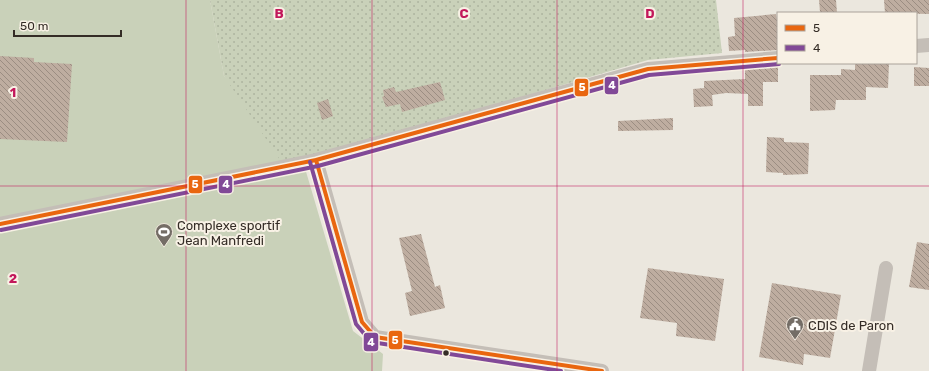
<svg xmlns="http://www.w3.org/2000/svg" width="929" height="371" viewBox="0 0 929 371" font-family="Rubik,sans-serif">
	<style>
		.green { fill: #c9d1b9 }
		.park { fill: url(#park-dots) }
		.building { fill: url(#building-back-hatch) }
		.lines { fill: none; stroke-linecap: round; stroke-linejoin: round }
		.minor { stroke: #c4beb7; stroke-width: 14 }
		.bus-1-casing { stroke: #f8f1e5; stroke-width: 7 }
		.bus-2-casing { stroke: #f8f1e5; stroke-width: 7 }
		.bus-1 { stroke: #e9660f; stroke-width: 4 }
		.bus-2 { stroke: #814997; stroke-width: 4 }
		.grid { fill: none; stroke: #c2185b; stroke-width: 1; stroke-opacity: 0.55 }
		.bus-dot { fill: #342c26; stroke: #f8f1e5; stroke-width: 1.5 }
		.labels { text-anchor: middle; dominant-baseline: central; stroke-width: 4; stroke-linejoin: round; paint-order: stroke }
		.poi-label { font-size: 13px; fill: #342c26; stroke: #f8f1e5; text-anchor: start }
		.grid-label { font-size: 13px; text-anchor: middle; font-weight: bold; fill: #c2185b; stroke: #f8f1e5; stroke-width: 4; stroke-linejoin: round; paint-order: stroke }
		.line-badge { stroke: #f8f1e5; stroke-width: 1.5 }
		.badge-label { font-size: 11px; text-anchor: middle; font-weight: bold; fill: #fff }
	</style>
	<defs>
		<pattern id="park-dots" width="8" height="8" patternUnits="userSpaceOnUse"><rect width="8" height="8" fill="#c9d1b9"/><path d="M2 2h.1M6 6h.1" fill="none" stroke="#adb49f" stroke-width="1.8" stroke-linecap="round"/></pattern>
		<pattern id="building-back-hatch" width="6" height="6" patternUnits="userSpaceOnUse"><rect width="6" height="6" fill="#beada0"/><path d="M-1 5l2 2M0 0l6 6M5-1l2 2" fill="none" stroke="#9b8d82"/></pattern>
	</defs>
	<rect width="100%" height="100%" fill="#ebe7de"/>
	<!-- green -->
	<path class="green" d="M 0,0 L 210,0 L 224,76 L 302,158 L 353,331 L 383,354 L 382,371 L 0,371 Z"/>
	<!-- park -->
	<path class="park" d="M 210,0 L 716,0 L 722,53 L 648,60 L 429,124 L 282,163 L 224,76 Z"/>
	<!-- building -->
	<path class="building" d="M 819,0 L 836,0 L 837,13 L 820,12 Z
		M 884,0 L 929,0 L 929,14 L 885,13 Z
		M 776,14 L 778,26 L 778,50 L 745,52 L 745,50 L 729,51 L 728,37 L 735,36 L 734,18 Z
		M 0,56 L 34,58 L 34,62 L 72,64 L 67,142 L 0,139 Z
		M 855,63 L 889,63 L 888,88 L 866,87 L 866,100 L 836,100 L 835,110 L 810,111 L 810,75 L 841,75 L 841,69 L 855,70 Z
		M 778,67 L 778,82 L 763,82 L 763,106 L 748,106 L 748,94 L 726,93 L 712,95 L 713,106 L 694,107 L 693,89 L 704,88 L 704,81 L 745,79 L 745,69 Z
		M 914,67 L 929,68 L 929,86 L 914,86 Z
		M 440,82 L 445,100 L 402,112 L 400,104 L 386,107 L 382,97 L 384,96 L 383,90 L 394,87 L 396,92 Z
		M 328,99 L 333,116 L 322,120 L 317,103 Z
		M 673,118 L 673,130 L 618,131 L 618,121 Z
		M 767,137 L 784,138 L 784,142 L 809,143 L 808,174 L 783,175 L 783,173 L 766,172 Z
		M 421,234 L 435,287 L 440,285 L 445,308 L 410,316 L 405,293 L 412,291 L 399,238 Z
		M 917,242 L 929,244 L 929,290 L 909,287 Z
		M 648,268 L 724,279 L 715,341 L 676,336 L 677,323 L 640,318 Z
		M 772,283 L 841,295 L 830,358 L 804,354 L 803,365 L 759,357 Z"/>
	<g class="lines">
		<!-- minor -->
		<path class="minor" d="M 916,46 L 929,45
			M 316,160 L 362,322 L 375,337 L 602,371
			M 0,224 L 316,160 L 648,69 L 778,58
			M 869,371 L 886,268"/>
		<defs>
			<path id="bus-1" d="M 316,160 L 362,322 L 375,337 L 602,371
				M 0,224 L 316,160 L 648,69 L 778,58"/>
			<path id="bus-2" d="M 310,162 L 356,324 L 371,342 L 561,371
				M 1,230 L 318,166 L 649,75 L 779,64"/>
		</defs>
		<!-- bus-1 casing -->
		<use href="#bus-1" class="bus-1-casing"/>
		<!-- bus-2 casing -->
		<use href="#bus-2" class="bus-2-casing"/>
		<!-- bus-1 -->
		<use href="#bus-1" class="bus-1"/>
		<!-- bus-2 -->
		<use href="#bus-2" class="bus-2"/>
	</g>
	<!-- grid -->
	<path class="grid" d="M 186,0 L 186,371M 372,0 L 372,371M 557,0 L 557,371M 743,0 L 743,371M 0,186 L 929,186"/>
	<!-- icons -->
	<defs>
		<symbol id="stadium-pin" viewBox="-11 -11 22 30"><path d="M0 17L-7.5 6A9.5 9.5 0 1 1 7.5 6Z" fill="#746d66" stroke="#f8f1e5"/><path d="M0-5a6.5 5 0 1 0 0 10a6.5 5 0 1 0 0-10ZM-3.5-1.8h7v3.6h-7Z" fill="#fff"/></symbol>
		<symbol id="civic-pin" viewBox="-11 -11 22 30"><path d="M0 17L-7.5 6A9.5 9.5 0 1 1 7.5 6Z" fill="#746d66" stroke="#f8f1e5"/><path d="M-.6-6.5H3V-4.5H.6V-3L4-1V1h2V6H-6V1h2V-1L-.6-3ZM-1.2 2.5V6h2.4V2.5Z" fill="#fff"/></symbol>
	</defs>
	<g fill-rule="evenodd">
		<use href="#stadium-pin" x="154" y="222" width="20" height="27"/>
		<use href="#civic-pin" x="785" y="315" width="20" height="27"/>
	</g>
	<!-- markers -->
	<circle class="bus-dot" cx="446" cy="353" r="3.5"/>
	<g class="labels">
		<!-- poi labels -->
		<g class="poi-label">
			<text x="177" y="225">Complexe sportif<tspan x="177" dy="15">Jean Manfredi</tspan></text>
			<text x="808" y="325">CDIS de Paron</text>
		</g>
	</g>
	<g class="grid-label">
		<text x="279" y="18">B</text>
		<text x="464" y="18">C</text>
		<text x="650" y="18">D</text>
		<text x="13" y="97">1</text>
		<text x="13" y="283">2</text>
	</g>
	<g class="line-badge">
		<rect x="604" y="76" width="15" height="19" rx="4" fill="#814997"/>
		<rect x="574" y="78" width="15" height="19" rx="4" fill="#e9660f"/>
		<rect x="188" y="175" width="15" height="19" rx="4" fill="#e9660f"/>
		<rect x="218" y="175" width="15" height="19" rx="4" fill="#814997"/>
		<rect x="388" y="330" width="15" height="20" rx="4" fill="#e9660f"/>
		<rect x="363" y="332" width="16" height="20" rx="4" fill="#814997"/>
	</g>
	<g class="badge-label">
		<text x="612" y="89">4</text>
		<text x="582" y="91">5</text>
		<text x="195" y="188">5</text>
		<text x="226" y="188">4</text>
		<text x="395" y="344">5</text>
		<text x="371" y="346">4</text>
	</g>
	<!-- legend -->
	<rect x="777" y="12" width="140" height="52" fill="#f8f1e5" stroke="#aaa299"/>
	<rect x="785" y="25" width="20" height="6" fill="#e9660f" stroke="#aaa299"/>
	<text x="813" y="32" font-size="12" fill="#342c26">5</text>
	<rect x="785" y="45" width="20" height="6" fill="#814997" stroke="#aaa299"/>
	<text x="813" y="52" font-size="12" fill="#342c26">4</text>
	<!-- scale -->
	<path d="M14 30v6h107v-6" fill="none" stroke="#342c26" stroke-width="2"/>
	<text x="20" y="30" font-size="12" fill="#342c26" stroke="#f8f1e5" stroke-width="3" paint-order="stroke">50 m</text>
</svg>
